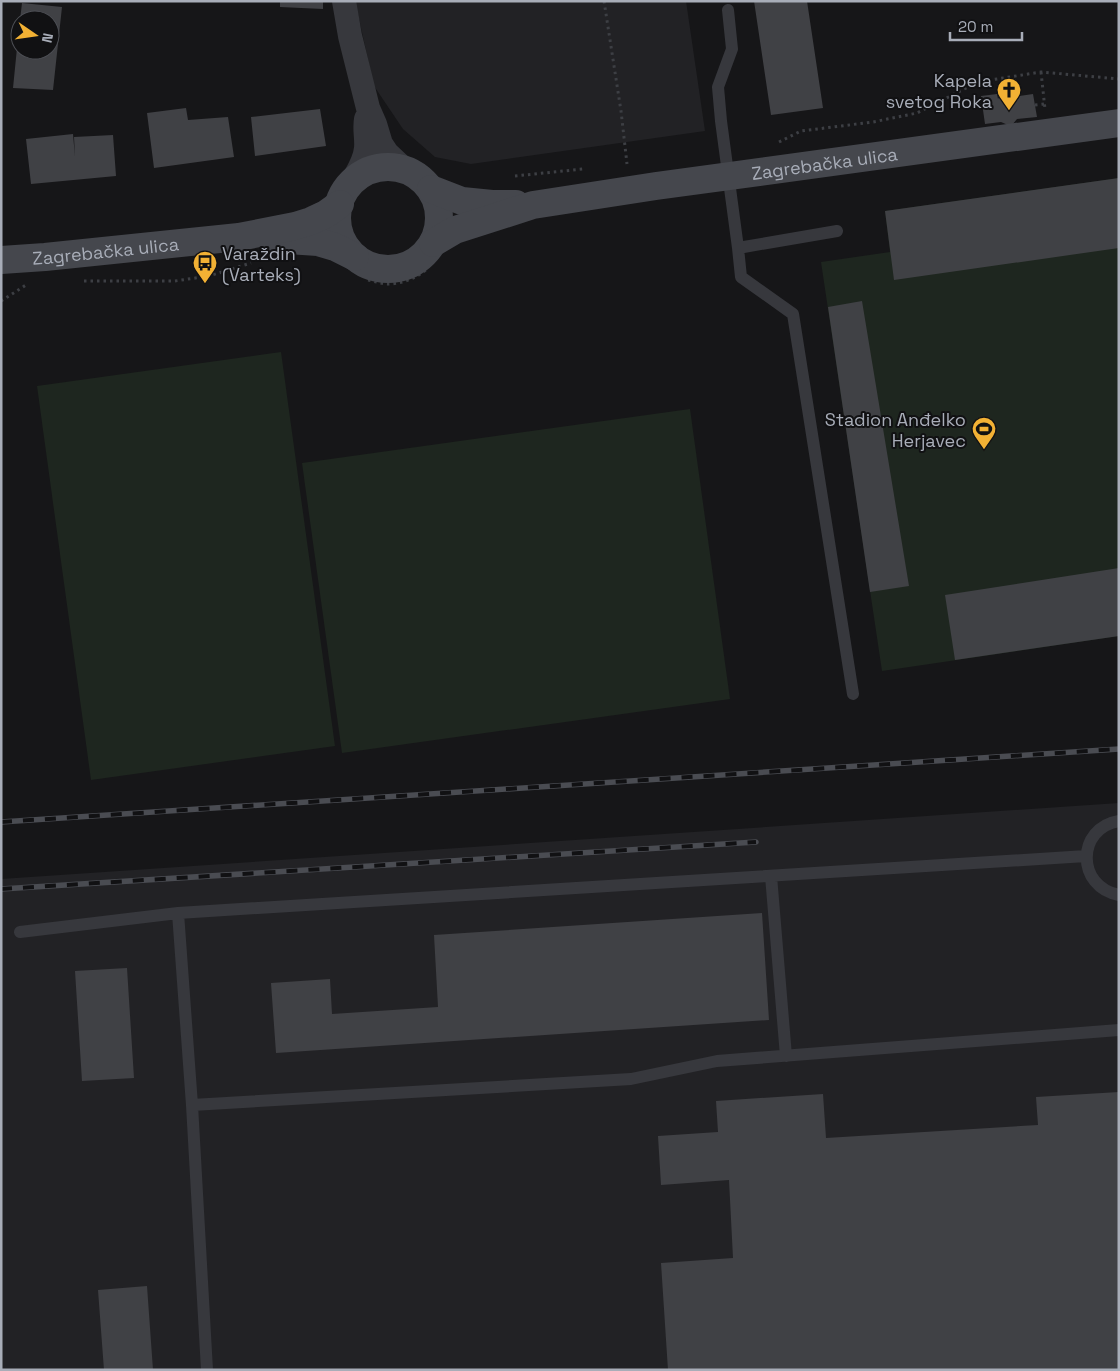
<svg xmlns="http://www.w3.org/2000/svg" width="1120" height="1371" viewBox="0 0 1120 1371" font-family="'Space Grotesk',sans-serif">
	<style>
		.built { fill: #222225 }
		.green { fill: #1e261f }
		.building { fill: #404145 }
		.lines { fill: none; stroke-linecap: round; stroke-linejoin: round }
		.path { stroke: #3d3f44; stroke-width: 3; stroke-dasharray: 2.5 4; stroke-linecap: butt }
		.service { stroke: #37383d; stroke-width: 12 }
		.minor { stroke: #37383d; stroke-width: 24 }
		.secondary { stroke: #45474d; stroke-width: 28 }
		.rail-casing { stroke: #4a4c52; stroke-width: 5.5 }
		.rail { stroke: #111113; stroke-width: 4; stroke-dasharray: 11; stroke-linecap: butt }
		.labels { text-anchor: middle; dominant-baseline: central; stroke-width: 4; stroke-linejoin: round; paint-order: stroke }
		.poi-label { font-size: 18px; fill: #a8adb8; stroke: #111113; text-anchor: end }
		.street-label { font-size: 18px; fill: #a8adb8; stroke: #111113 }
	</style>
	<rect width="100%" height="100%" fill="#161618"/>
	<!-- built -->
	<path class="built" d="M 355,1 L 686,1 L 705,131 L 471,164 L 435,157 L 403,129 L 374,86 Z
		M 1119,803 L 1119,1370 L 1,1370 L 1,879 Z"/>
	<!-- green -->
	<path class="green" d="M 1119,178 L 1119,636 L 882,671 L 821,262 L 890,252 L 885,211 Z
		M 281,352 L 335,746 L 91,780 L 37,386 Z
		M 690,409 L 730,699 L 342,753 L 302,463 Z"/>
	<!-- building -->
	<path class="building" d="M 280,1 L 323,1 L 323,9 L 280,7 Z
		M 754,1 L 807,1 L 823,108 L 771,115 Z
		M 22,3 L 62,7 L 53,90 L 13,88 L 19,28 L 20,28 L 20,50 L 50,50 L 50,20 L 20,20 Z
		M 1004,93 L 1011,95 L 1013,97 L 1033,94 L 1037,117 L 1017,119 L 1012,125 L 1008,125 L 1001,122 L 985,124 L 981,96 L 997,94 L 998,99 L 1001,94 Z
		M 186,108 L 188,120 L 228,117 L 234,157 L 154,168 L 147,113 Z
		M 320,109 L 326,146 L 255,156 L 251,117 Z
		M 73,134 L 75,157 L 74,137 L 113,135 L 116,176 L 31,184 L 26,139 Z
		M 1119,178 L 1119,248 L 894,280 L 885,211 Z
		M 862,301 L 909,586 L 870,592 L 828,307 Z
		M 1119,568 L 1119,636 L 955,660 L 945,595 Z
		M 762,913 L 769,1020 L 276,1053 L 271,983 L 330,979 L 332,1014 L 438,1007 L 434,935 Z
		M 127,968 L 134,1078 L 82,1081 L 75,971 Z
		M 1119,1092 L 1119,1370 L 668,1370 L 661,1263 L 733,1258 L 729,1180 L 661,1185 L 658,1136 L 718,1132 L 716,1101 L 823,1094 L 826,1138 L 1038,1125 L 1036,1097 Z
		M 147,1286 L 153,1370 L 104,1370 L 98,1290 Z"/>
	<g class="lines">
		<!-- path -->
		<path class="path" d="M 604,1 L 621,111 L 627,164
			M 1041,72 L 1045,109
			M 1035,105 L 1044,104
			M 779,142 L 801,131 L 873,122 L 917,113 L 978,82 L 1041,72 L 1119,79
			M 515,176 L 583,169
			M 368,280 C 374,281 379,283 385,284 C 399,285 418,278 428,268
			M 84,281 L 175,281 L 209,276 L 251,263
			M 1,301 L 26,285"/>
		<!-- service -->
		<path class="service" d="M 728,10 L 732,49 L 718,87 L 721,121 L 738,248 L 837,231
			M 738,248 L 741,277 L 793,314 L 853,694
			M 1119,821 C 1076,828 1076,887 1119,895
			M 771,876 L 786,1056
			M 178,913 L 192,1105 L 207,1370
			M 20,932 L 178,913 L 1086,856
			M 192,1105 L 631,1079 L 717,1061 L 1119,1030"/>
		<!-- minor -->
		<path class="minor" d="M 344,1 L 350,36 L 368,108 L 375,124 L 381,144 L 387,153 L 404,169
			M 352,182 C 358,171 365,161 366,148 C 367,138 364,129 366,119"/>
		<!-- secondary -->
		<g class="secondary">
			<circle cx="388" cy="218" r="51"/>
			<path d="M 431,189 L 462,201 L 492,204 L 516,204"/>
			<path d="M 273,239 L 318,242 L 335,247 L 355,257"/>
			<path id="s1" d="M 433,243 L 455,230 L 533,205 L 656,186 L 1119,123"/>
			<path id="s2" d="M 1,260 L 45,257 L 239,237 L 295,226 L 311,221 L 326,214 L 340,204"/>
		</g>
		<defs>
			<path id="rail" d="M 1,822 L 1119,749
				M 1,889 L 756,842"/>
		</defs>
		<!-- rail casing -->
		<use href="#rail" class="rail-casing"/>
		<!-- rail -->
		<use href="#rail" class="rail"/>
	</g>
	<!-- icons -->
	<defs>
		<symbol id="church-pin" viewBox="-11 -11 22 30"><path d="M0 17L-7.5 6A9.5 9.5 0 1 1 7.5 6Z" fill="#f2b134" stroke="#111113"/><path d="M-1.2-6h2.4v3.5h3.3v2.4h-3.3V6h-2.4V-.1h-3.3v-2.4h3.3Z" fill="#111"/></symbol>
		<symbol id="bus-pin" viewBox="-11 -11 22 30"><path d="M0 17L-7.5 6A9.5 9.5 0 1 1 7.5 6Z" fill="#f2b134" stroke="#111113"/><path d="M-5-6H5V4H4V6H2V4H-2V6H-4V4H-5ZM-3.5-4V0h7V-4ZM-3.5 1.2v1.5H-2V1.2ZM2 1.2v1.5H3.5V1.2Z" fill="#111"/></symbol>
		<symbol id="stadium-pin" viewBox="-11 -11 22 30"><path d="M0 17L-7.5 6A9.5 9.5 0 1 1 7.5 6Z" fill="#f2b134" stroke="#111113"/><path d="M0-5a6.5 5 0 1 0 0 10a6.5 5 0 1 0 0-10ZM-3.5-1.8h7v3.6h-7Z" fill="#111"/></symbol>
	</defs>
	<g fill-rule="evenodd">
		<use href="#church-pin" x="995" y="76" width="28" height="38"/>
		<use href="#bus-pin" x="191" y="249" width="28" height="38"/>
		<use href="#stadium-pin" x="970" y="415" width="28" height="38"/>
	</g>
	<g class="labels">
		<!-- poi labels -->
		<g class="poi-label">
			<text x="992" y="80">Kapela<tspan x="992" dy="21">svetog Roka</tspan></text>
			<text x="222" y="253" text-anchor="start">Varaždin<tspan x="222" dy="21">(Varteks)</tspan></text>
			<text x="966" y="419">Stadion Anđelko<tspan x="966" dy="21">Herjavec</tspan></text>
		</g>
		<!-- street labels -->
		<g class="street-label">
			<text stroke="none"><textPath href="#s1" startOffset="402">Zagrebačka ulica</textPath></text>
			<text stroke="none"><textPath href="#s2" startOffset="105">Zagrebačka ulica</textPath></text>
		</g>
	</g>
	<!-- border -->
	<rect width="1120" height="1371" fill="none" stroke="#a8adb8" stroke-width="5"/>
	<!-- north arrow -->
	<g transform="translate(35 35) rotate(103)"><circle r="24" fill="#111113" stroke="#4d4f55"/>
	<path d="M0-4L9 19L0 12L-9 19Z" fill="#f2b134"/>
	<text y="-8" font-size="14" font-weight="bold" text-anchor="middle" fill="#a8adb8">N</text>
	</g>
	<!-- scale -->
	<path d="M950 32v8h72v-8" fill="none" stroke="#a8adb8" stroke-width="2.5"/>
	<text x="958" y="32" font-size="15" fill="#a8adb8" stroke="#111113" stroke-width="4" paint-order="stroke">20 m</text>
</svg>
